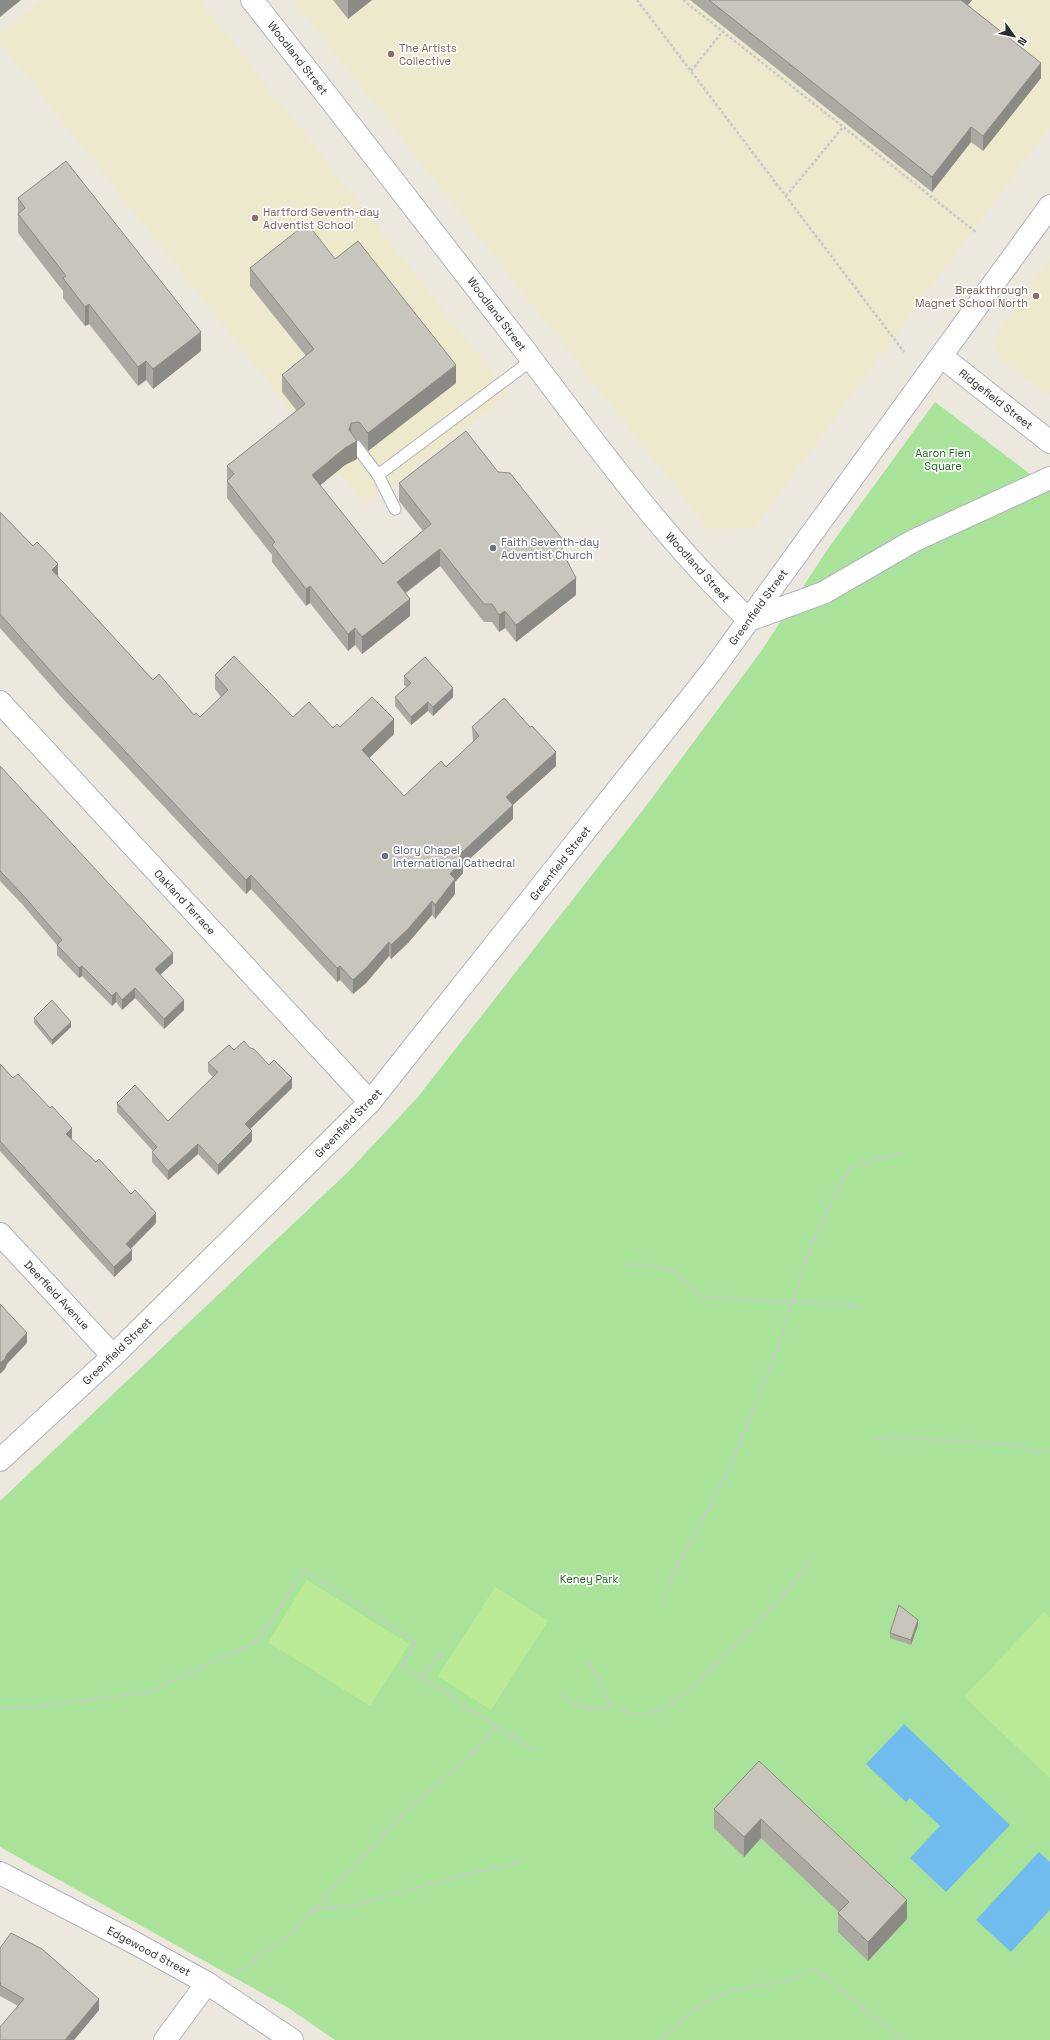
<svg xmlns="http://www.w3.org/2000/svg" width="1050" height="2040" viewBox="0 0 1050 2040" font-family="'Space Grotesk',sans-serif">
	<style>
		.education { fill: #eee8cd }
		.green { fill: #a9e39a }
		.pitch { fill: #bbea96 }
		.water { fill: #71bcee }
		.lines { fill: none; stroke-linecap: round; stroke-linejoin: round }
		.service-casing { stroke: #b1b2bf; stroke-width: 13 }
		.minor-casing { stroke: #b1b2bf; stroke-width: 24 }
		.tertiary-casing { stroke: #b1b2bf; stroke-width: 24 }
		.path { stroke: #c8c8c8; stroke-width: 2.5; stroke-dasharray: 3 2; stroke-linecap: butt }
		.service { stroke: #fff; stroke-width: 11 }
		.minor { stroke: #fff; stroke-width: 22 }
		.tertiary { stroke: #fff; stroke-width: 22 }
		.wall { fill: #aca9a3 }
		.shaded-wall { fill: #8c8a84 }
		.building { fill: #c8c5bd; stroke: #8c8a84 }
		.education-dot { fill: #8d6e63; stroke: #fff; stroke-width: 1.5 }
		.worship-dot { fill: #6b7280; stroke: #fff; stroke-width: 1.5 }
		.labels { text-anchor: middle; dominant-baseline: central; stroke-width: 3.5; stroke-linejoin: round; paint-order: stroke }
		.education-label { font-size: 11px; fill: #785e54; stroke: #fff; text-anchor: start }
		.street-label { font-size: 11px; fill: #2b2b2b; stroke: #fff }
		.park-label { font-size: 11px; fill: #20681b; stroke: #fff }
		.worship-label { font-size: 11px; fill: #5b616d; stroke: #fff; text-anchor: start }
	</style>
	<rect width="100%" height="100%" fill="#ede8dd"/>
	<!-- education -->
	<path class="education" d="M 42,0 L 200,0 L 509,393 L 366,506 L 0,43 L 0,33 Z
		M 293,0 L 1050,0 L 1050,126 L 754,528 L 708,529 Z
		M 1050,258 L 1050,397 L 998,356 L 993,343 L 995,334 Z"/>
	<!-- green -->
	<path class="green" d="M 935,402 L 1050,489 L 1050,2040 L 335,2040 L 287,2007 L 0,1847 L 0,1501 L 348,1172 L 417,1098 L 646,806 L 762,650 L 827,550 Z"/>
	<!-- pitch -->
	<path class="pitch" d="M 307,1580 L 409,1644 L 370,1706 L 268,1642 Z
		M 495,1587 L 548,1621 L 491,1710 L 438,1676 Z
		M 1044,1612 L 1050,1618 L 1050,1778 L 964,1697 Z"/>
	<!-- water -->
	<path class="water" d="M 904,1724 L 1010,1825 L 946,1892 L 910,1858 L 940,1826 L 910,1798 L 906,1802 L 866,1764 Z
		M 1039,1852 L 1050,1862 L 1050,1910 L 1011,1952 L 976,1920 Z"/>
	<g class="lines">
		<defs>
			<path id="service" d="M 356,446 L 378,475 L 532,360
				M 378,475 L 395,509"/>
			<path id="minor" d="M 252,0 C 342,114 431,228 520,344 C 592,439 662,537 749,620
				M 0,702 L 370,1102
				M 0,1234 L 113,1356
				M 0,1873 L 133,1942 L 207,1983 L 292,2040
				M 165,2040 L 207,1983"/>
			<path id="tertiary" d="M 941,356 L 1050,442
				M 749,620 L 823,593 L 913,541 L 1050,478
				M 0,1460 L 113,1356 L 370,1102 L 711,672 L 1050,206"/>
		</defs>
		<!-- service casing -->
		<use href="#service" class="service-casing"/>
		<!-- minor casing -->
		<use href="#minor" class="minor-casing"/>
		<!-- tertiary casing -->
		<use href="#tertiary" class="tertiary-casing"/>
		<!-- path -->
		<path class="path" d="M 637,0 L 904,352
			M 683,0 L 977,233
			M 691,71 L 723,31
			M 786,196 L 843,127
			M 625,1264 L 670,1268 L 702,1297 L 863,1306
			M 875,1439 L 894,1437 L 1001,1444 L 1050,1452
			M 662,1605 L 669,1581 L 729,1470 L 769,1372 L 811,1245 L 839,1187 L 851,1167 L 903,1152
			M 586,1662 L 593,1669 L 610,1704 L 628,1713 L 645,1715 L 666,1708 L 690,1690 L 767,1613 L 802,1573 L 808,1563 L 808,1555
			M 422,1678 L 439,1653 L 445,1657
			M 562,1695 C 577,1703 596,1717 610,1704
			M 0,1708 L 36,1707 L 148,1692 L 258,1641 L 304,1569 L 416,1642 L 402,1665 L 527,1746 L 538,1750
			M 313,1910 L 357,1905 L 436,1882 L 523,1861
			M 237,1973 L 290,1934 L 406,1811 L 477,1749 L 496,1726
			M 660,2040 C 676,2027 700,2002 719,1995 C 751,1984 785,1986 814,1968 L 903,2040"/>
		<!-- service -->
		<use href="#service" class="service"/>
		<!-- minor -->
		<use href="#minor" class="minor"/>
		<!-- tertiary -->
		<use href="#tertiary" class="tertiary"/>
	</g>
	<!-- wall -->
	<path class="wall" d="M 333,0 L 372,0 L 348,19 Z
		M 690,0 L 972,0 L 968,5 L 1041,78 L 983,151 L 971,142 L 932,192 Z
		M 18,198 L 201,351 L 153,389 L 146,380 L 138,386 L 89,324 L 85,326 L 63,298 L 63,291 L 18,233 Z
		M 335,259 L 456,383 L 368,451 L 359,440 L 356,440 L 357,459 L 345,465 L 320,485 L 383,564 L 423,531 L 399,501 L 399,483 L 563,553 L 576,595 L 516,642 L 505,628 L 499,632 L 492,622 L 484,622 L 440,566 L 406,593 L 410,616 L 362,654 L 355,645 L 348,651 L 310,603 L 306,606 L 272,562 L 272,555 L 227,498 L 227,466 L 297,411 L 282,392 L 282,375 L 306,356 L 250,286 L 250,268 Z
		M 0,512 L 58,577 L 153,680 L 194,715 L 200,717 L 221,697 L 215,689 L 215,675 L 293,717 L 333,728 L 340,727 L 394,734 L 369,758 L 404,796 L 446,767 L 473,742 L 472,727 L 556,766 L 513,805 L 513,819 L 463,865 L 463,873 L 455,882 L 455,894 L 435,919 L 432,915 L 408,943 L 391,959 L 389,956 L 366,983 L 353,994 L 340,980 L 337,982 L 251,889 L 246,894 L 63,699 L 0,628 Z
		M 404,676 L 453,697 L 433,716 L 428,711 L 411,725 L 395,706 L 395,697 L 407,687 L 404,685 Z
		M 0,766 L 173,963 L 160,975 L 184,1010 L 164,1029 L 135,998 L 122,1010 L 116,1002 L 112,1006 L 82,976 L 79,978 L 57,955 L 57,945 L 22,904 L 0,881 Z
		M 34,1018 L 71,1027 L 52,1045 L 34,1023 Z
		M 250,1048 L 292,1088 L 250,1129 L 252,1141 L 218,1175 L 198,1154 L 168,1180 L 152,1162 L 152,1152 L 153,1151 L 117,1112 L 117,1103 L 168,1121 L 213,1077 L 208,1072 L 208,1063 L 234,1050 Z
		M 0,1064 L 13,1078 L 72,1138 L 71,1139 L 156,1223 L 131,1249 L 132,1260 L 114,1277 L 0,1151 Z
		M 918,1625 L 911,1645 L 890,1638 L 890,1633 Z
		M 759,1761 L 907,1919 L 868,1961 L 838,1932 L 838,1913 L 839,1912 L 761,1838 L 744,1857 L 714,1828 L 714,1809 Z
		M 0,1948 L 99,2010 L 74,2040 L 0,2040 L 18,2006 L 0,1996 Z"/>
	<!-- shaded-wall -->
	<path class="shaded-wall" d="M 0,0 L 21,0 L 0,17 Z
		M 348,0 L 372,0 L 348,19 Z
		M 960,0 L 972,0 L 960,14 Z
		M 1041,63 L 1041,78 L 983,151 L 983,136 Z
		M 971,127 L 971,142 L 932,192 L 932,177 Z
		M 89,304 L 89,324 L 85,326 L 85,307 Z
		M 201,332 L 201,351 L 153,389 L 153,369 Z
		M 146,361 L 146,380 L 138,386 L 138,367 Z
		M 456,365 L 456,383 L 368,451 L 368,433 Z
		M 351,423 L 351,441 L 357,441 L 357,459 L 345,465 L 312,492 L 312,475 L 349,430 Z
		M 440,549 L 440,566 L 397,599 L 397,582 Z
		M 58,564 L 58,579 L 52,570 Z
		M 576,578 L 576,595 L 516,642 L 516,625 Z
		M 310,586 L 310,603 L 306,606 L 306,589 Z
		M 410,599 L 410,616 L 362,654 L 362,637 Z
		M 505,611 L 505,628 L 499,632 L 499,615 Z
		M 355,628 L 355,645 L 348,651 L 348,634 Z
		M 453,688 L 453,697 L 433,716 L 433,707 Z
		M 428,702 L 428,711 L 411,725 L 411,717 Z
		M 394,719 L 394,734 L 362,765 L 362,750 Z
		M 556,752 L 556,766 L 506,811 L 506,797 Z
		M 513,805 L 513,819 L 463,865 L 463,873 L 455,882 L 455,894 L 435,919 L 435,905 L 450,874 L 459,855 Z
		M 251,875 L 251,889 L 246,894 L 246,880 Z
		M 432,901 L 432,915 L 408,943 L 391,959 L 391,945 Z
		M 389,942 L 389,956 L 366,983 L 353,994 L 353,980 Z
		M 173,953 L 173,963 L 155,979 L 155,969 Z
		M 82,966 L 82,976 L 79,978 L 79,968 Z
		M 340,966 L 340,980 L 337,982 L 337,968 Z
		M 135,988 L 135,998 L 122,1010 L 122,1000 Z
		M 116,992 L 116,1002 L 112,1006 L 112,996 Z
		M 184,1000 L 184,1010 L 164,1029 L 164,1019 Z
		M 71,1022 L 71,1027 L 52,1045 L 52,1040 Z
		M 292,1078 L 292,1088 L 245,1134 L 245,1124 Z
		M 72,1128 L 72,1138 L 66,1144 L 66,1134 Z
		M 252,1131 L 252,1141 L 218,1175 L 218,1165 Z
		M 198,1144 L 198,1154 L 168,1180 L 168,1171 Z
		M 156,1213 L 156,1223 L 126,1253 L 126,1244 Z
		M 132,1250 L 132,1260 L 114,1277 L 114,1267 Z
		M 27,1333 L 27,1343 L 7,1364 L 5,1369 L 0,1374 L 0,1363 L 7,1354 Z
		M 918,1620 L 918,1625 L 911,1645 L 911,1640 Z
		M 761,1819 L 761,1838 L 744,1857 L 744,1837 Z
		M 907,1900 L 907,1919 L 868,1961 L 868,1942 Z
		M 99,1999 L 99,2010 L 74,2040 L 65,2040 Z"/>
	<!-- building -->
	<path class="building" d="M 709,0 L 961,0 L 1041,63 L 983,136 L 971,127 L 932,177 Z
		M 66,161 L 201,332 L 153,369 L 146,361 L 138,367 L 89,304 L 85,307 L 63,278 L 66,276 L 18,214 L 25,208 L 18,198 Z
		M 307,223 L 335,259 L 358,241 L 456,365 L 368,433 L 359,422 L 351,423 L 349,430 L 357,441 L 345,448 L 312,475 L 383,564 L 431,524 L 399,483 L 466,431 L 498,472 L 510,473 L 563,540 L 562,551 L 576,578 L 516,625 L 505,611 L 499,615 L 492,604 L 484,604 L 440,549 L 397,582 L 410,599 L 362,637 L 355,628 L 348,634 L 310,586 L 306,589 L 272,545 L 275,542 L 227,481 L 234,474 L 227,466 L 305,404 L 282,375 L 314,349 L 250,268 Z
		M 0,512 L 33,546 L 37,542 L 58,564 L 52,570 L 153,680 L 159,674 L 194,715 L 196,713 L 200,717 L 228,690 L 215,675 L 234,656 L 293,717 L 309,702 L 333,728 L 337,724 L 340,727 L 372,697 L 394,719 L 362,750 L 404,796 L 441,761 L 446,767 L 479,736 L 472,727 L 504,698 L 530,727 L 532,726 L 556,752 L 506,797 L 513,805 L 459,855 L 463,859 L 450,874 L 455,879 L 435,905 L 432,901 L 408,929 L 391,945 L 389,942 L 366,968 L 353,980 L 340,966 L 337,968 L 251,875 L 246,880 L 63,685 L 0,614 Z
		M 425,657 L 453,688 L 433,707 L 428,702 L 411,717 L 395,697 L 411,683 L 404,676 Z
		M 0,766 L 173,953 L 155,969 L 184,1000 L 164,1019 L 135,988 L 122,1000 L 116,992 L 112,996 L 82,966 L 79,968 L 57,945 L 62,940 L 22,894 L 0,871 Z
		M 52,1000 L 71,1022 L 52,1040 L 34,1018 Z
		M 244,1041 L 250,1048 L 254,1049 L 269,1065 L 274,1060 L 292,1078 L 245,1124 L 252,1131 L 218,1165 L 198,1144 L 168,1171 L 152,1152 L 157,1147 L 117,1103 L 135,1085 L 168,1121 L 218,1072 L 208,1063 L 229,1045 L 234,1050 Z
		M 0,1064 L 13,1078 L 18,1074 L 50,1108 L 52,1106 L 72,1128 L 66,1134 L 96,1162 L 99,1159 L 131,1194 L 135,1190 L 156,1213 L 126,1244 L 132,1250 L 114,1267 L 0,1141 Z
		M 0,1304 L 27,1333 L 7,1354 L 5,1359 L 0,1363 Z
		M 899,1605 L 918,1620 L 911,1640 L 890,1633 Z
		M 759,1761 L 907,1900 L 868,1942 L 838,1913 L 849,1902 L 761,1819 L 744,1837 L 714,1809 Z
		M 11,1933 L 42,1949 L 99,1999 L 65,2040 L 0,2040 L 0,2027 L 24,1999 L 0,1985 L 1,1983 L 0,1982 L 0,1948 Z"/>
	<!-- markers -->
	<g class="education-dot">
		<circle cx="391" cy="54" r="4"/>
		<circle cx="255" cy="218" r="4"/>
		<circle cx="1036" cy="296" r="4"/>
	</g>
	<g class="worship-dot">
		<circle cx="493" cy="548" r="4"/>
		<circle cx="385" cy="856" r="4"/>
	</g>
	<g class="labels">
		<!-- education labels -->
		<g class="education-label">
			<text x="399" y="48">The Artists<tspan x="399" dy="13">Collective</tspan></text>
			<text x="263" y="212">Hartford Seventh-day<tspan x="263" dy="13">Adventist School</tspan></text>
			<text x="1028" y="290" text-anchor="end">Breakthrough<tspan x="1028" dy="13">Magnet School North</tspan></text>
		</g>
		<!-- street labels -->
		<g class="street-label">
			<text transform="translate(298 58) rotate(52)">Woodland Street</text>
			<text transform="translate(497 314) rotate(53)">Woodland Street</text>
			<text transform="translate(996 399) rotate(38)">Ridgefield Street</text>
			<text transform="translate(698 567) rotate(48)">Woodland Street</text>
			<text transform="translate(758 607) rotate(-54)">Greenfield Street</text>
			<text transform="translate(560 863) rotate(-52)">Greenfield Street</text>
			<text transform="translate(185 902) rotate(47)">Oakland Terrace</text>
			<text transform="translate(348 1123) rotate(-46)">Greenfield Street</text>
			<text transform="translate(57 1295) rotate(47)">Deerfield Avenue</text>
			<text transform="translate(117 1351) rotate(-44)">Greenfield Street</text>
			<text transform="translate(149 1951) rotate(28)">Edgewood Street</text>
		</g>
		<!-- park labels -->
		<g class="park-label">
			<text x="943" y="453">Aaron Fien<tspan x="943" dy="13">Square</tspan></text>
			<text x="589" y="1579">Keney Park</text>
		</g>
		<!-- worship labels -->
		<g class="worship-label">
			<text x="501" y="542">Faith Seventh-day<tspan x="501" dy="13">Adventist Church</tspan></text>
			<text x="393" y="850">Glory Chapel<tspan x="393" dy="13">International Cathedral</tspan></text>
		</g>
	</g>
	<!-- north arrow -->
	<g transform="translate(1014 36) rotate(123)" stroke="#ffffff" stroke-width="3" paint-order="stroke">
	<path d="M0-3L7 15L0 10L-7 15Z" fill="#2b2b2b"/>
	<text y="-6" font-size="11" font-weight="bold" text-anchor="middle" fill="#2b2b2b">N</text>
	</g>
</svg>
